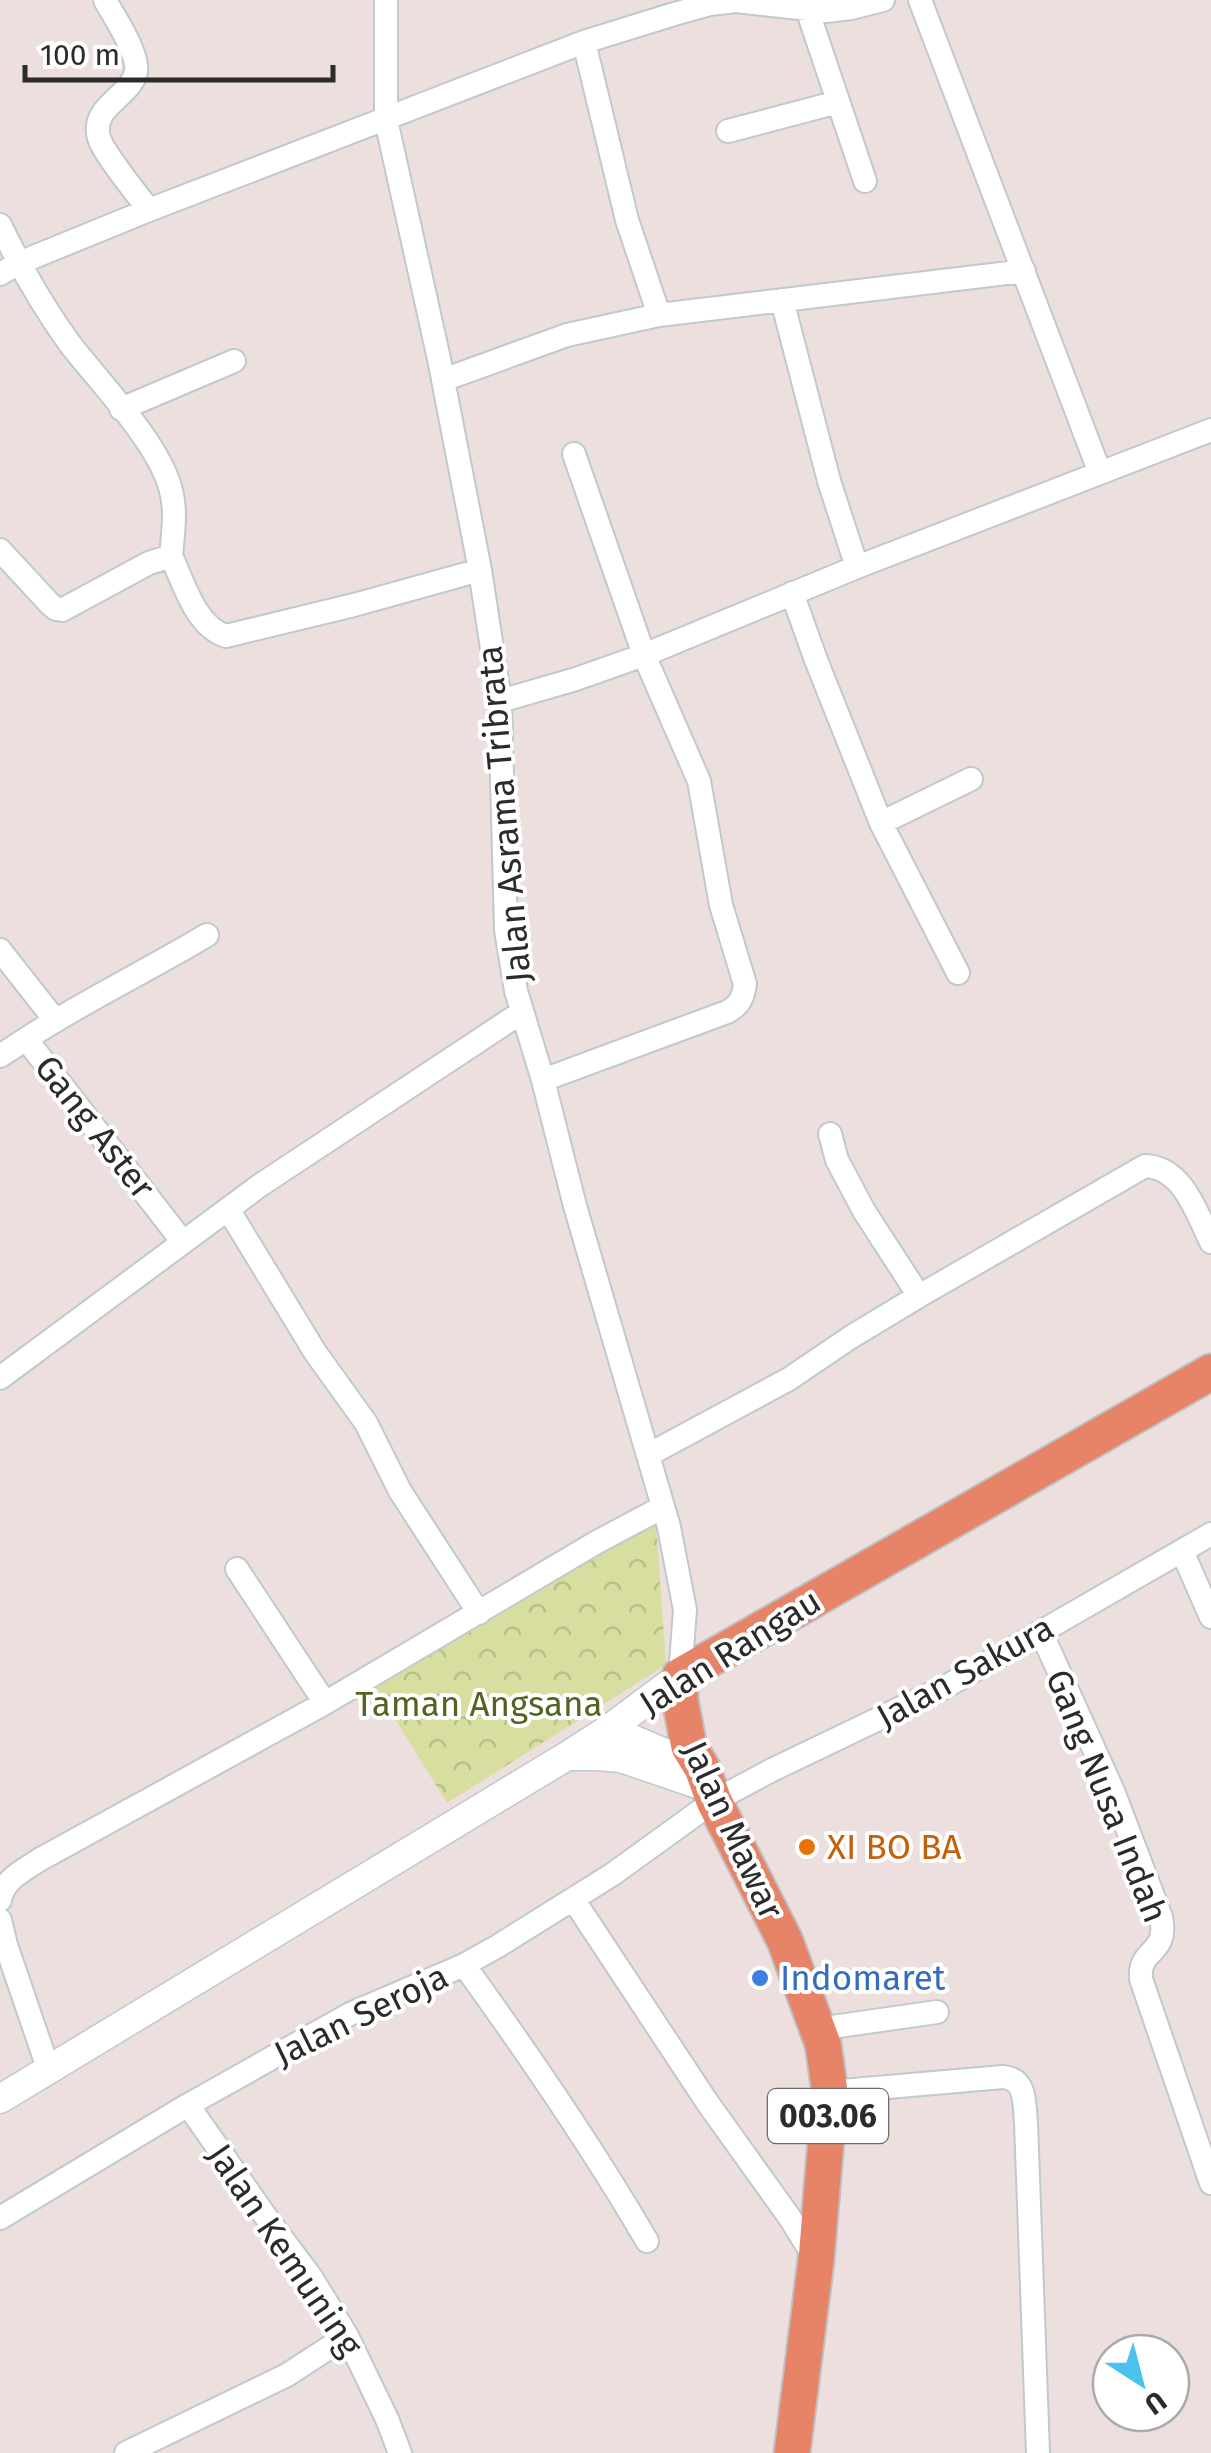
<svg xmlns="http://www.w3.org/2000/svg" width="1211" height="2453" viewBox="0 0 1211 2453" font-family="'Fira Sans',sans-serif">
	<style>
		.park { fill: url(#park-crowns) }
		.lines { fill: none; stroke-linecap: round; stroke-linejoin: round }
		.minor-casing { stroke: #c0c9cc; stroke-width: 26 }
		.tertiary-casing { stroke: #c0c9cc; stroke-width: 31 }
		.primary-casing { stroke: #bfbfbf; stroke-width: 39 }
		.minor { stroke: #fff; stroke-width: 22 }
		.tertiary { stroke: #fff; stroke-width: 28 }
		.primary { stroke: #e78468; stroke-width: 35 }
		.food-dot { fill: #e8710a; stroke: #fff; stroke-width: 4 }
		.shop-dot { fill: #3f7fe0; stroke: #fff; stroke-width: 4 }
		.labels { text-anchor: middle; dominant-baseline: central; stroke-width: 8; stroke-linejoin: round; paint-order: stroke }
		.shield { fill: #fff; stroke: #6b6b6b; stroke-width: 2.5 }
		.shield-label { font-size: 32px; font-weight: bold; fill: #2b2b2b }
		.street-label { font-size: 35px; fill: #2b2b2b; stroke: #fff }
		.park-label { font-size: 35px; fill: #536320; stroke: #fff }
		.food-label { font-size: 35px; fill: #c56008; stroke: #fff; text-anchor: start }
		.shop-label { font-size: 35px; fill: #366cbe; stroke: #fff; text-anchor: start }
	</style>
	<defs>
		<pattern id="park-crowns" width="20" height="18" patternUnits="userSpaceOnUse" patternTransform="scale(2.5)"><rect width="20" height="18" fill="#d7de9f"/><path d="M2 6a3 3 0 1 1 6 0M12 15a3 3 0 1 1 6 0" fill="none" stroke="#b9bf89"/></pattern>
	</defs>
	<rect width="100%" height="100%" fill="#ecdfde"/>
	<!-- park -->
	<path class="park" d="M 656,1522 L 666,1665 L 447,1803 L 376,1688 Z"/>
	<g class="lines">
		<defs>
			<path id="minor" d="M 105,0 C 114,17 139,53 136,72 C 131,97 90,106 99,138 C 104,154 137,194 149,210
				M 386,0 L 386,120 L 439,359 L 480,570 L 500,701 L 506,930 L 516,991 L 543,1080 L 575,1206 L 669,1527 L 685,1610 L 680,1676
				M 807,9 L 865,181
				M 584,42 L 627,220 L 659,315
				M 728,131 L 838,102
				M 0,225 C 20,266 43,307 70,344 C 100,383 157,441 170,487 C 177,509 173,533 171,556
				M 0,274 L 19,263 L 149,210 L 584,42 L 671,15 L 710,4 L 736,1 L 826,11 L 851,8 L 883,0
				M 782,300 L 829,481 L 857,567
				M 443,380 L 567,335 L 659,315 L 1024,271
				M 121,409 L 234,361
				M 1100,473 L 1211,430
				M 0,550 L 50,604 L 56,609 L 62,610 L 149,563 L 171,556 C 184,583 195,626 226,636 L 354,605 L 480,570
				M 792,593 L 816,660 L 881,823 L 971,779
				M 500,701 L 576,679 L 644,655 L 857,567 L 1100,473 L 920,0
				M 881,823 L 958,973
				M 0,950 L 55,1020
				M 26,1039 C 84,1001 147,971 207,935
				M 0,1056 L 26,1039 L 182,1241
				M 543,1080 L 727,1012 C 740,1005 743,998 745,984 L 721,905 L 699,781 L 644,655 L 574,454
				M 228,1209 L 315,1352 L 366,1423 L 400,1491 L 479,1613
				M 919,1296 L 1145,1166 C 1183,1167 1197,1214 1211,1242
				M 0,1378 L 259,1186 L 522,1012
				M 648,1455 L 789,1379 L 851,1337 L 919,1296 L 864,1211 L 837,1160 L 830,1134
				M 1182,1551 L 1211,1617
				M 237,1569 L 325,1703
				M 1041,1632 L 1113,1791 L 1161,1917 C 1169,1956 1138,1947 1141,1979 L 1211,2183
				M 573,1899 L 707,2102 L 790,2218 L 816,2260
				M 0,1900 C 3,1880 23,1871 39,1860 L 325,1703 L 597,1542 L 663,1507
				M 0,1920 L 6,1945 L 49,2071
				M 464,1965 C 529,2055 591,2145 647,2241
				M 818,2029 L 937,2012
				M 830,2092 L 1003,2077 C 1027,2079 1024,2104 1026,2123 L 1038,2453
				M 188,2105 L 266,2217 L 311,2277 L 347,2336 L 387,2419 L 400,2453
				M 0,2218 L 188,2105 L 350,2014 L 464,1965 L 498,1946 L 613,1874 L 714,1801 L 772,1770 L 947,1686 L 1211,1534
				M 126,2453 L 287,2375 L 347,2336"/>
			<path id="tertiary" d="M 609,1729 L 686,1762
				M 567,1756 L 597,1756 L 621,1758 L 709,1788
				M 0,2099 L 567,1756 L 609,1729 L 680,1676"/>
			<path id="primary" d="M 792,2453 L 816,2260 L 830,2092 L 823,2044 L 785,1941 L 714,1801 L 702,1768 L 689,1747 L 680,1700 L 680,1676 L 1211,1372"/>
		</defs>
		<!-- minor casing -->
		<use href="#minor" class="minor-casing"/>
		<!-- tertiary casing -->
		<use href="#tertiary" class="tertiary-casing"/>
		<!-- primary casing -->
		<use href="#primary" class="primary-casing"/>
		<!-- minor -->
		<use href="#minor" class="minor"/>
		<!-- tertiary -->
		<use href="#tertiary" class="tertiary"/>
		<!-- primary -->
		<use href="#primary" class="primary"/>
	</g>
	<!-- markers -->
	<circle class="food-dot" cx="807" cy="1847" r="10"/>
	<circle class="shop-dot" cx="760" cy="1978" r="10"/>
	<g class="labels">
		<!-- shield labels -->
		<rect class="shield" x="768" y="2089" width="120" height="54" rx="8"/>
		<g class="shield-label">
			<text x="828" y="2116">003.06</text>
		</g>
		<!-- street labels -->
		<g class="street-label">
			<text transform="translate(504 814) rotate(-95)">Jalan Asrama Tribrata</text>
			<text transform="translate(95 1127) rotate(52)">Gang Aster</text>
			<text transform="translate(730 1652) rotate(-32)">Jalan Rangau</text>
			<text transform="translate(965 1672) rotate(-29)">Jalan Sakura</text>
			<text transform="translate(1107 1796) rotate(68)">Gang Nusa Indah</text>
			<text transform="translate(733 1830) rotate(65)">Jalan Mawar</text>
			<text transform="translate(361 2015) rotate(-26)">Jalan Seroja</text>
			<text transform="translate(285 2250) rotate(56)">Jalan Kemuning</text>
		</g>
		<!-- park labels -->
		<g class="park-label">
			<text x="479" y="1704">Taman Angsana</text>
		</g>
		<!-- food labels -->
		<g class="food-label">
			<text x="827" y="1847">XI BO BA</text>
		</g>
		<!-- shop labels -->
		<g class="shop-label">
			<text x="780" y="1978">Indomaret</text>
		</g>
	</g>
	<!-- north arrow -->
	<g transform="translate(1141 2383) rotate(144)"><circle r="48" fill="#ffffff" stroke="#aaaaaa" stroke-width="2.5"/>
	<path d="M0-8L18 38L0 25L-18 38Z" fill="#4ac2ed"/>
	<text y="-15" font-size="28" font-weight="bold" text-anchor="middle" fill="#2b2b2b">U</text>
	</g>
	<!-- scale -->
	<path d="M25 65v15h308v-15" fill="none" stroke="#2b2b2b" stroke-width="5"/>
	<text x="40" y="65" font-size="30" fill="#2b2b2b" stroke="#ffffff" stroke-width="8" paint-order="stroke">100 m</text>
</svg>
